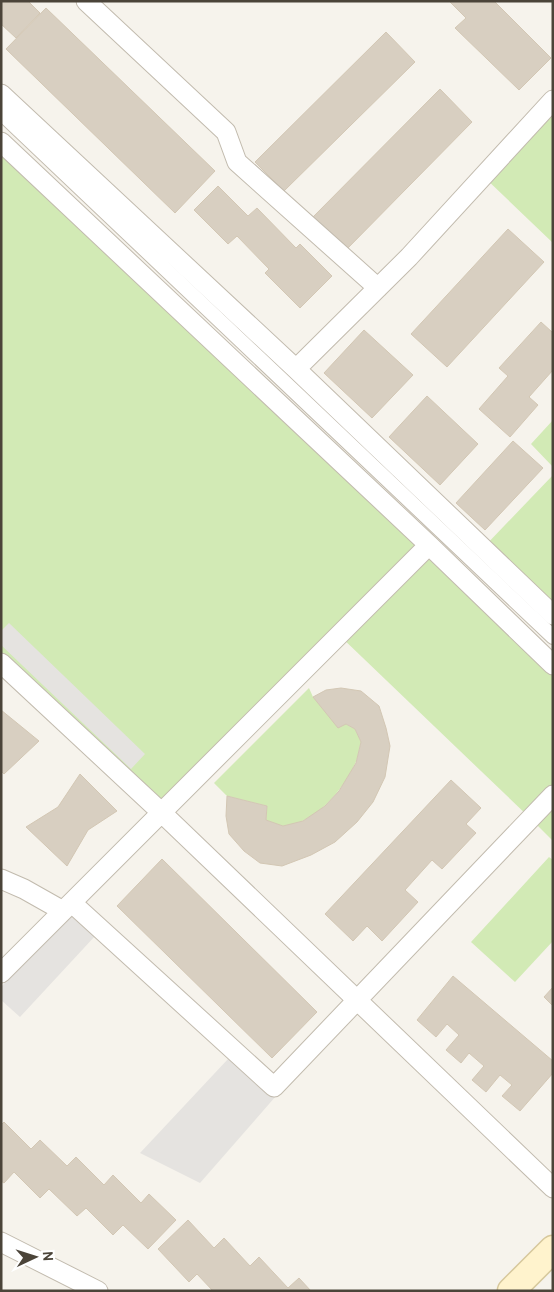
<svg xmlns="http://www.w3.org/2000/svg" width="554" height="1292" viewBox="0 0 554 1292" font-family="Overpass,sans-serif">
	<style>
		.green { fill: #d2eab5 }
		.parking { fill: #e5e3e0 }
		.building { fill: #d8cfc1; stroke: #d3c7b4 }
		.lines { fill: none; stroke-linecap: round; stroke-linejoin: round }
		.pedestrian-casing { stroke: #c2bbae; stroke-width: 16 }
		.minor-casing { stroke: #c2bbae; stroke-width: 21 }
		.secondary-casing { stroke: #d6c79b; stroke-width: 29 }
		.pedestrian { stroke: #fff; stroke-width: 14 }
		.minor { stroke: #fff; stroke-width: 19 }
		.secondary { stroke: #fff3cd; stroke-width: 26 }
	</style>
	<rect width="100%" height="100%" fill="#f6f3ec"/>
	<!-- green -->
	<path class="green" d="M 553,100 L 553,243 L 483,176 Z
		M 1,142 L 553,665 L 553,841 L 530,818 L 339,635 L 162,813 L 1,663 Z
		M 553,420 L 553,467 L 531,444 Z
		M 553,475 L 553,615 L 483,548 Z
		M 309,688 L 313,697 L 346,724 L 355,729 L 361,742 C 359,749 358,758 355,764 C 342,791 316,823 284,826 C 279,826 271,822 266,820 L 267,806 L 227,796 L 214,783 Z
		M 549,857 L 553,860 L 553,941 L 515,982 L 471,942 Z"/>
	<!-- parking -->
	<path class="parking" d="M 9,623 L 145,754 L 131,769 L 1,645 L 1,631 Z
		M 72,911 L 96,935 L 20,1017 L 1,1000 L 1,987 Z
		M 228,1059 L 276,1096 L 200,1183 L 140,1153 Z"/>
	<!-- building -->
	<path class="building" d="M 1,1 L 28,1 L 40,13 L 16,38 L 1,24 Z
		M 449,1 L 494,1 L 551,58 L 519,90 L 455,28 L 466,18 Z
		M 46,8 L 215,171 L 175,213 L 6,49 Z
		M 386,32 L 415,62 L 284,191 L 255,162 Z
		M 440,89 L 472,122 L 344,252 L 311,219 Z
		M 218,186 L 248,216 L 257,208 L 296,248 L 300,244 L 332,276 L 300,308 L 265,273 L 269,269 L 237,236 L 228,244 L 194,210 Z
		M 508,229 L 544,262 L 447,367 L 411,334 Z
		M 541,322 L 552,332 L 553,331 L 553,370 L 529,397 L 538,405 L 510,437 L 479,409 L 508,376 L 499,368 Z
		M 364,330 L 413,375 L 372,418 L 324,373 Z
		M 427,396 L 478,444 L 440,485 L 389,437 Z
		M 513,441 L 543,468 L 485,530 L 456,503 Z
		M 341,688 L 361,691 L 379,706 L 386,728 L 390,746 L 385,777 L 373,802 L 357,822 L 335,842 L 311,855 L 282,866 L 260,863 L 244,851 L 229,834 L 226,816 L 227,796 L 267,806 L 266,820 L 283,826 L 303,821 L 325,806 L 339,791 L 356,763 L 361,742 L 355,729 L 346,724 L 338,728 L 313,697 L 326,690 Z
		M 1,710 L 39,741 L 4,774 L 1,771 Z
		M 80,774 L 117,811 L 88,830 L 67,866 L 26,827 L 58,807 Z
		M 451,780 L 481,808 L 466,824 L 476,833 L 442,869 L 432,860 L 405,890 L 418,902 L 382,941 L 367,926 L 353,941 L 325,914 Z
		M 162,859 L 317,1012 L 272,1058 L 117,906 Z
		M 453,976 L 553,1061 L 553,1073 L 520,1111 L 502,1096 L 512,1085 L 500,1075 L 486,1092 L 472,1080 L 484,1066 L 469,1053 L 461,1063 L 446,1050 L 459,1035 L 447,1024 L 436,1037 L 417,1020 Z
		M 553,987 L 553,1006 L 544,997 Z
		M 4,1122 L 31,1149 L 40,1140 L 67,1166 L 76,1157 L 104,1185 L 113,1175 L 141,1203 L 149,1194 L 176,1220 L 148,1249 L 123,1225 L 113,1235 L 86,1208 L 77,1216 L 49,1189 L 40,1198 L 14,1172 L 4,1183 L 1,1181 L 1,1125 Z
		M 188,1220 L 214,1248 L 224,1238 L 250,1266 L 259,1257 L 288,1288 L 299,1278 L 311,1291 L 213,1291 L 197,1274 L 189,1282 L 158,1249 Z"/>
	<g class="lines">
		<defs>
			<path id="pedestrian" d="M 1,113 L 553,637"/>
			<path id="minor" d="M 86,1 L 226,132 L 237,162 L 378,288
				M 1,94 L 296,369 L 553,615
				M 1,142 L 429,545 L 553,665
				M 296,369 L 409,257 L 553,100
				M 1,663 L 162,813 L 553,1188
				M 1,879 L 24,889 L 63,911
				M 72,903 L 274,1087 L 553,795
				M 1,973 L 429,545
				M 1,1242 L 98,1291"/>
			<path id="secondary" d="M 511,1291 L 553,1249"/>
		</defs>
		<!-- pedestrian casing -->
		<use href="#pedestrian" class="pedestrian-casing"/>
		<!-- minor casing -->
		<use href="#minor" class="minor-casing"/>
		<!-- secondary casing -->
		<use href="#secondary" class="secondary-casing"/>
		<!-- pedestrian -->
		<use href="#pedestrian" class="pedestrian"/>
		<!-- minor -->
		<use href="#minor" class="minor"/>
		<!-- secondary -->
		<use href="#secondary" class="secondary"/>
	</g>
	<!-- border -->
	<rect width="554" height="1292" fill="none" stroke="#4b4439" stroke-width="5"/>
	<!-- north arrow -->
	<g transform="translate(35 1257) rotate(86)" stroke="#ffffff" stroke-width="4" paint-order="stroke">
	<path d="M0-4L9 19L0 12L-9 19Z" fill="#4b4439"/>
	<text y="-8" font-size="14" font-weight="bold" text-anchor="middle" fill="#4b4439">N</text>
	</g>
</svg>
